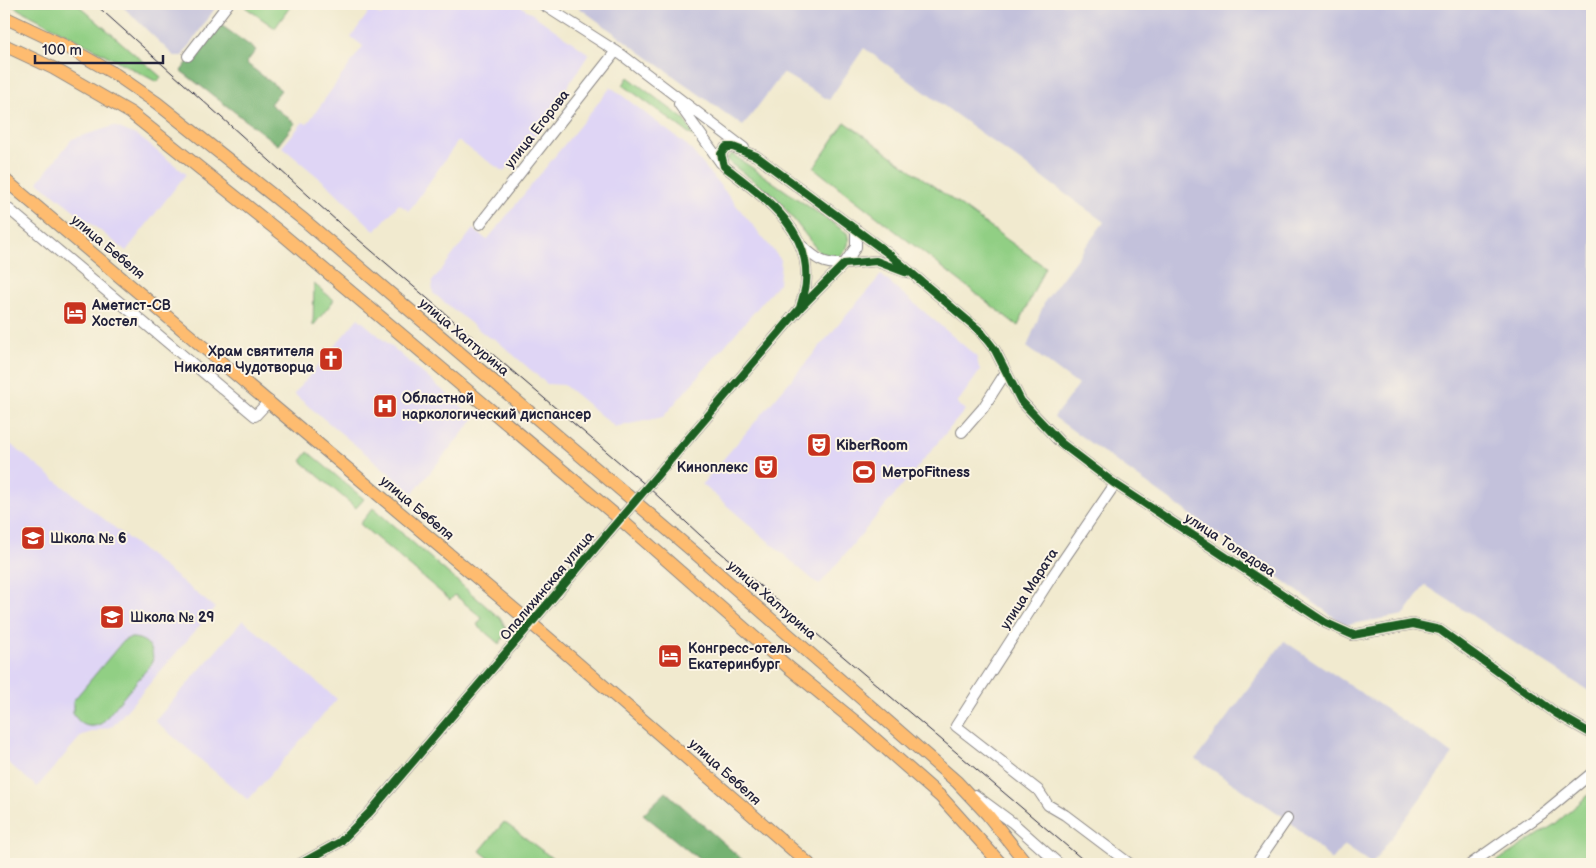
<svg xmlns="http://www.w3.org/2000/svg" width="1596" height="868" viewBox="0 0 1596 868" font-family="'Balsamiq Sans',sans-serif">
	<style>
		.built { fill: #dfd5f5 }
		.industrial { fill: #c3c1db }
		.green { fill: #91cf84; stroke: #5a7860 }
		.forest { fill: #74b272; stroke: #4b6a56 }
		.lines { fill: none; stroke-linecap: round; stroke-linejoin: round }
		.minor-casing { stroke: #8a8685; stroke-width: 12 }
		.major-casing { stroke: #8a8685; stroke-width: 14 }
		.minor { stroke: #fff; stroke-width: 10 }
		.major { stroke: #febc70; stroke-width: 12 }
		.tram { stroke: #22223b; stroke-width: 1 }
		.cycleway-casing { stroke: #fcf5e5; stroke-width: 11 }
		.cycleway { stroke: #1b5e20; stroke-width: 8 }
		.labels { text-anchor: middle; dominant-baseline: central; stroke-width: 4; stroke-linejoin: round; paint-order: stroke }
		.street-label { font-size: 14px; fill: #22223b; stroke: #fcf5e5 }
		.poi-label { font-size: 14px; font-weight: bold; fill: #22223b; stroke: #fcf5e5; text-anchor: start }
	</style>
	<rect width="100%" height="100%" fill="#fcf5e5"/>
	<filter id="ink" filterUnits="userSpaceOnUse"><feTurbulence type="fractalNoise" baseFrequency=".02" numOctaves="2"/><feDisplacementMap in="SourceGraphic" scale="10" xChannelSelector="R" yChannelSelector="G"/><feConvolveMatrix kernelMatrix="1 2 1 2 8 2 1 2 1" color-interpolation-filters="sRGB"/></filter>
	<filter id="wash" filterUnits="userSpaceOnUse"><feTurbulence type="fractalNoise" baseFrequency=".0096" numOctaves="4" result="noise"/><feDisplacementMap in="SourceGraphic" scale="20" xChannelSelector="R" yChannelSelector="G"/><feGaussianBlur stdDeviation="1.12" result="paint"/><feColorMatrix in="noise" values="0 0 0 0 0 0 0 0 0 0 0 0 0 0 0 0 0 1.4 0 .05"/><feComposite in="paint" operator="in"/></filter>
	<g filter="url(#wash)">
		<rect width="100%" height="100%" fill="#f1eacf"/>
		<!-- built -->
		<path class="built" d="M 390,4 L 518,4 L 589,54 L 513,169 L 508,166 L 504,172 L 458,141 L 409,211 L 399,204 L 375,231 L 330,187 L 282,147 L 303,122 L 307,124 L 363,46 L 351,37 L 371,9 L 381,16 Z
			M 611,87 L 688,146 L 781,260 L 779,283 L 663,417 L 615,427 L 564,385 L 547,384 L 495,339 L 488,337 L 433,293 L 432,282 L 473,229 L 487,240 Z
			M 114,126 L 138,136 L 186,174 L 126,251 L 38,182 L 72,139 Z
			M 881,275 L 976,356 L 980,371 L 957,403 L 965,410 L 819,585 L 702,484 Z
			M 358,318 L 475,418 L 413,493 L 294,394 Z
			M 4,439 L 215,608 L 113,726 L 82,735 L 37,787 L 4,759 Z
			M 243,620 L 337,699 L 248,800 L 155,721 Z"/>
		<!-- industrial -->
		<path class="industrial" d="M 120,4 L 218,4 L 182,56 L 174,56 Z
			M 574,4 L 1592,4 L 1592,693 L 1425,585 L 1404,615 L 1345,625 L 1054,417 L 1078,385 L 1027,347 L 1045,301 L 1104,222 L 864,48 L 829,100 L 783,73 L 743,126 Z
			M 1284,641 L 1453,754 L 1372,864 L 1344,845 L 1332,860 L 1287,819 L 1196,759 Z"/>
		<!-- green -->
		<path class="green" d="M 9,4 L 77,4 L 161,77 L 157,82 Z
			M 247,4 L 292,4 L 275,28 L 245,7 Z
			M 628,77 L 685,120 L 694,137 L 623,85 Z
			M 845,122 L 1045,267 L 1018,326 L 814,168 Z
			M 732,154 L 847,233 C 852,248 843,255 831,260 L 822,256 L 777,198 L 730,163 L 727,158 Z
			M 314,284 L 334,300 L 313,326 Z
			M 308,452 L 364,499 L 356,508 L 301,461 Z
			M 373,508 L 502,620 L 507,632 L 499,644 L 477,625 L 482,618 L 455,595 L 450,600 L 360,524 Z
			M 129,638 C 144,637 156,647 152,663 L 102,723 C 90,730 79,725 73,713 L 73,701 L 123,641 Z
			M 1592,792 L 1592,864 L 1493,864 L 1555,824 Z
			M 504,822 L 560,864 L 496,864 L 480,851 Z"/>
		<!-- forest -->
		<path class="forest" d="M 218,23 L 256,50 L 246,63 L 281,90 L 270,104 L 295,123 L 278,145 L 181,71 Z
			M 666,792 L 747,864 L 705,864 L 643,814 Z"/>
	</g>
	<g filter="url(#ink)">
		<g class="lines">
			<defs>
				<path id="minor" d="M 542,4 L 622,55 L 744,148
					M 188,56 L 228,4
					M 679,104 L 721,163
					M 4,205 L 255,416 L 269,401
					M 480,224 L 616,51
					M 802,246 C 816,259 824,265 844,264 L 856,247 L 856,229
					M 800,308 C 802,299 806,290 806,282 C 811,228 761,195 724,166 L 721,154 L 726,147 L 733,147 L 756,156 L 889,254 L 980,331 L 995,350 L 1021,401 L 1061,443 L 1115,484 L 1326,623 L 1353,635 L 1413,624 L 1440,630 L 1557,714 L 1592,734
					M 962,432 L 983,408 L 1006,372
					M 1115,484 L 1051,578 L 956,726 L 1038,790 L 1048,805 L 1065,815 L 1130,864
					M 975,795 L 1013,823 L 1059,864
					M 300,864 L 340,842 L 370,812 L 800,308 L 844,264 L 876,261 L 906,272
					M 1256,864 L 1287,819
					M 1471,864 L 1547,810 L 1592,773"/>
				<path id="major" d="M 4,17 L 67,47 L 115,74 L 157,103 L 304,220 L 695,553 L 957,782 L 987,814 L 1027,864
					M 4,45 L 53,68 L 131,113 L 282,234 L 620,519 L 787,666 L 858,724 L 941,797 L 1001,864
					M 4,179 L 546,636 L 809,864"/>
			</defs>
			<!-- minor casing -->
			<use href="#minor" class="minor-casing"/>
			<!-- major casing -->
			<use href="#major" class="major-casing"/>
			<!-- minor -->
			<use href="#minor" class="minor"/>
			<!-- major -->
			<use href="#major" class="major"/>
			<!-- tram -->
			<path class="tram" d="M 95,4 L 338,222 L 648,487 L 700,535 L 1088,864"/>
			<defs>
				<path id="cycleway" d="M 800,308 C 802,299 806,290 806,282 C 811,228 761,195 724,166 L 721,154 L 726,147 L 733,147 L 756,156 L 889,254 L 980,331 L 995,350 L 1021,401 L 1061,443 L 1115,484 L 1326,623 L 1353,635 L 1413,624 L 1440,630 L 1557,714 L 1592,734
					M 300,864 L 340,842 L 370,812 L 800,308 L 844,264 L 876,261 L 905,272"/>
			</defs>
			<!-- cycleway casing -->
			<use href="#cycleway" class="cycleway-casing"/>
			<!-- cycleway -->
			<use href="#cycleway" class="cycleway"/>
		</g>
	</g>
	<!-- icons -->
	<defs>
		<symbol id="hotel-square" viewBox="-11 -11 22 22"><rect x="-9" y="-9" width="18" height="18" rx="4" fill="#c8321e" stroke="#fcf5e5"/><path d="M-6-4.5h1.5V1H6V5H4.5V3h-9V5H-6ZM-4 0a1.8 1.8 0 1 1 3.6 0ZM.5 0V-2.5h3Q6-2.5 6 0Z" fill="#fff"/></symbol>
		<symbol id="church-square" viewBox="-11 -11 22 22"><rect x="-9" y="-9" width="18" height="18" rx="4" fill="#c8321e" stroke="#fcf5e5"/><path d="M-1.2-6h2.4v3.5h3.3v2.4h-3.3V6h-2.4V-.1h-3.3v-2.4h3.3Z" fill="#fff"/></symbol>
		<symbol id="hospital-square" viewBox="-11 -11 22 22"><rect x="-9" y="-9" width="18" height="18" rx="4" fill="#c8321e" stroke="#fcf5e5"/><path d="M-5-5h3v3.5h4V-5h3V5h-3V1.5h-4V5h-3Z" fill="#fff"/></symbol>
		<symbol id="theatre-square" viewBox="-11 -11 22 22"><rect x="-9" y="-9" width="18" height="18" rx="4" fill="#c8321e" stroke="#fcf5e5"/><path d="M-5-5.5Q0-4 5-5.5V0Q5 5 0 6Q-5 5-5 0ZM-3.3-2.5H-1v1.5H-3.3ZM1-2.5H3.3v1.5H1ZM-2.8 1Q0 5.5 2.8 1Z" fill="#fff"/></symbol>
		<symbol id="stadium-square" viewBox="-11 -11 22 22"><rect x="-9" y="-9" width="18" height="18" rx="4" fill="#c8321e" stroke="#fcf5e5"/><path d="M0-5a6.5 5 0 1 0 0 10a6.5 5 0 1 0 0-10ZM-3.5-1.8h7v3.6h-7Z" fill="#fff"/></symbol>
		<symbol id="school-square" viewBox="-11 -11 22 22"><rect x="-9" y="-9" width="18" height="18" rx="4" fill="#c8321e" stroke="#fcf5e5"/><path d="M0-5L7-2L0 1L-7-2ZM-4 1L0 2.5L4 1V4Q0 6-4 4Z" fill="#fff"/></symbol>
	</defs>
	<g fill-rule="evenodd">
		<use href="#hotel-square" x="61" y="299" width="28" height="28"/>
		<use href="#church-square" x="317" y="345" width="28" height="28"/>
		<use href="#hospital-square" x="371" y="392" width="28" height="28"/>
		<use href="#theatre-square" x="805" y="431" width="28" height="28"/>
		<use href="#theatre-square" x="752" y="453" width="28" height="28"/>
		<use href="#stadium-square" x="850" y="458" width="28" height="28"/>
		<use href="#school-square" x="19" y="524" width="28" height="28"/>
		<use href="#school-square" x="98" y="603" width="28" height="28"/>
		<use href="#hotel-square" x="656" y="642" width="28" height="28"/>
	</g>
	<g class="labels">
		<!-- street labels -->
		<g class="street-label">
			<text transform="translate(537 129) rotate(-52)">улица Егорова</text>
			<text transform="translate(108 247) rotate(40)">улица Бебеля</text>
			<text transform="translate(464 337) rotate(40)">улица Халтурина</text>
			<text transform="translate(417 508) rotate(40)">улица Бебеля</text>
			<text transform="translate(1230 545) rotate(33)">улица Толедова</text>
			<text transform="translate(547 586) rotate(-50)">Опалихинская улица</text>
			<text transform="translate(1029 589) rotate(-57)">улица Марата</text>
			<text transform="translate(772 600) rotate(41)">улица Халтурина</text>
			<text transform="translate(725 772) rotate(42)">улица Бебеля</text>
		</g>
		<!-- poi labels -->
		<g class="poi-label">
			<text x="92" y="305">Аметист-СВ<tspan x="92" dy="16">Хостел</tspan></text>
			<text x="314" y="351" text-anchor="end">Храм святителя<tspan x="314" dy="16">Николая Чудотворца</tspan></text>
			<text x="402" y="398">Областной<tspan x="402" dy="16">наркологический диспансер</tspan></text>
			<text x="836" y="445">KiberRoom</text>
			<text x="748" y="467" text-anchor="end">Киноплекс</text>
			<text x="882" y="472">МетроFitness</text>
			<text x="50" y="538">Школа № 6</text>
			<text x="130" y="617">Школа № 29</text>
			<text x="688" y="648">Конгресс-отель<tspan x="688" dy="16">Екатеринбург</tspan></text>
		</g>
	</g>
	<!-- margin -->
	<rect width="1596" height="868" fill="none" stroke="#fcf5e5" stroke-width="20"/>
	<!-- scale -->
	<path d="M35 55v8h128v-8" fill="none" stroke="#22223b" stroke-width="2.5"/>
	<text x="42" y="55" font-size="15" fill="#22223b" stroke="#fcf5e5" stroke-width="4" paint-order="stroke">100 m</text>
</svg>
